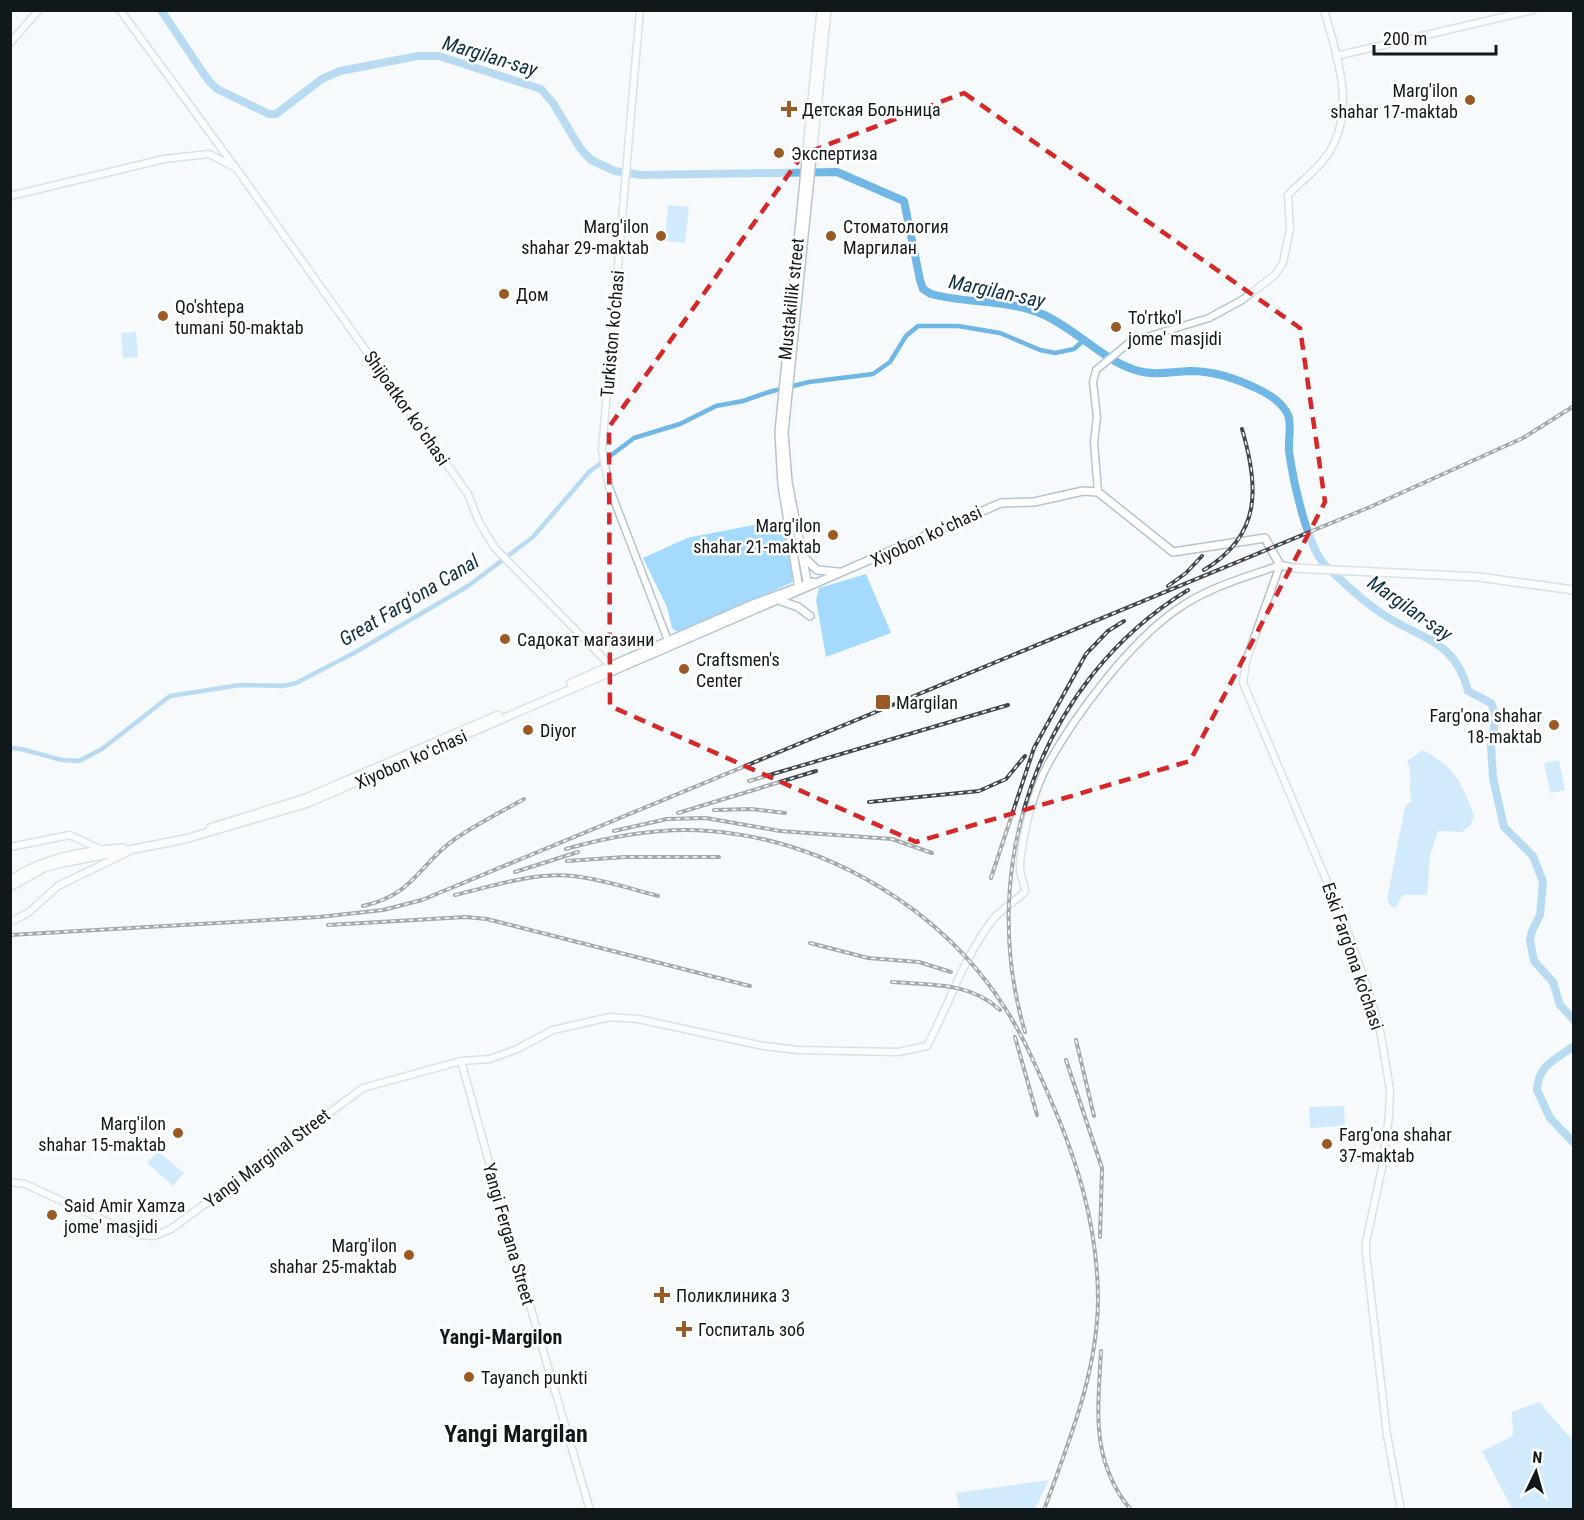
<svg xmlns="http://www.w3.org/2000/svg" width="1584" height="1520" viewBox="0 0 1584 1520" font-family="'Roboto Condensed',sans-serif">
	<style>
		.green { fill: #a4dafe }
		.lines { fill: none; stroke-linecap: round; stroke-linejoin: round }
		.canal { stroke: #70b7e5; stroke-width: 4.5 }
		.river { stroke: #70b7e5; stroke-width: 8 }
		.secondary-casing { stroke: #b3c5d1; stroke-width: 9 }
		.primary-casing { stroke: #b3c5d1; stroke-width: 10 }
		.secondary { stroke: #fff; stroke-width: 6 }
		.primary { stroke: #fff; stroke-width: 7 }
		.rail-casing { stroke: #42484c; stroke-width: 4 }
		.rail { stroke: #fff; stroke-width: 1.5; stroke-dasharray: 4.5; stroke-linecap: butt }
		.marked { fill: none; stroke: #d62828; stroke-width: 4.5; stroke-dasharray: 12 8; stroke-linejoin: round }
		.poi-dot { fill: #9a5a23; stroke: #fff; stroke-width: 2 }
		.labels { text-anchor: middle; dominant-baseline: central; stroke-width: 5; stroke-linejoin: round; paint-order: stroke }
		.poi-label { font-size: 18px; fill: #11181c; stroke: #fff; text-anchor: start }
		.street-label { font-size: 18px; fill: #11181c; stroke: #fff }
		.water-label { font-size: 20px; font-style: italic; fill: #0f2f42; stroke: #fff }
		.neighbourhood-label { font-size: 20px; font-weight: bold; fill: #11181c; stroke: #fff }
		.district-label { font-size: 24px; font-weight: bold; fill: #11181c; stroke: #fff }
	</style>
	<rect width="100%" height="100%" fill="#f6fafc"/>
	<!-- green -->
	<path class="green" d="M 668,205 L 689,207 L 685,243 L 665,241 Z
		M 136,332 L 138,357 L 123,358 L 121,333 Z
		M 784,519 L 793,582 L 679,633 L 672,628 L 667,607 L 643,558 L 687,538 Z
		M 866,574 L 891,633 L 826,657 L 816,600 L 819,588 Z
		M 1423,750 C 1455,767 1461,782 1474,815 L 1471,825 L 1462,832 L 1438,831 L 1430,855 L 1427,895 L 1403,895 L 1395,908 L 1391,907 L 1387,900 L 1405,806 L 1412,801 C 1407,787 1414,773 1407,761 Z
		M 1559,760 L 1565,790 L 1550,793 L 1544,763 Z
		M 1344,1106 L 1345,1126 L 1310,1128 L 1309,1107 Z
		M 158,1151 L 184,1173 L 173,1186 L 147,1163 Z
		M 1539,1402 L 1573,1441 L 1573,1509 L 1512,1509 L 1482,1451 L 1513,1436 L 1512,1412 Z
		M 1049,1480 L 1035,1509 L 960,1509 L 956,1493 Z"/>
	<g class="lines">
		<!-- canal -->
		<path class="canal" d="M 10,748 L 21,749 L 62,760 L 79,761 L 102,749 L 170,696 L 240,685 L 283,686 L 296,683 L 354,653 L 468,586 L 533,537 L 589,472 L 634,438 L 680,424 L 716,406 L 743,401 L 769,392 L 809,382 L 873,374 L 890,362 L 906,336 L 918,326 L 958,326 L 1000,333 L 1040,350 L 1055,353 L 1074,349 L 1085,339"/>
		<!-- river -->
		<path class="river" d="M 161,10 L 208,80 L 217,89 L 269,114 L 276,114 L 322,79 L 340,71 L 418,56 L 439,56 L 541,89 L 553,103 L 580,148 L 591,160 L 615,171 L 641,175 L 837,172 L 904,201 L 920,280 L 923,289 L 931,294 C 967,304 1008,299 1042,314 C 1075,328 1101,359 1135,370 C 1153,376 1170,372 1189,371 C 1214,371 1235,378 1258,389 C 1270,395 1282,402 1288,415 C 1292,425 1288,441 1289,451 C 1293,480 1307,547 1326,566 C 1344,583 1361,600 1381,613 C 1421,640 1455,639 1468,691 L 1491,703 L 1496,716 L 1491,745 L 1493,778 L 1504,827 L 1533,856 L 1543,882 L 1540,915 L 1532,931 L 1530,940 L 1534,961 L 1553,982 L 1560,1005 L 1574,1020
			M 1574,1046 C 1556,1059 1538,1065 1537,1090 L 1550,1118 L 1574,1143"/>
		<defs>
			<path id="secondary" d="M 120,10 L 235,167
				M 640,10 L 602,450 L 609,487 L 669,643
				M 10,43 L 39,10
				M 1336,56 L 1533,10
				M 10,196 L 164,159 L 209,154 L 236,168 L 468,494 L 479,522 L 495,548 L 610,665
				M 1098,492 L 1094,442 L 1097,417 L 1093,382 L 1096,370 L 1130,342 L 1209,318 L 1242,300 L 1275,275 L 1283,263 L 1290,229 L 1288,195 C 1301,181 1320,168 1330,151 C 1356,108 1337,55 1324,10
				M 1280,565 L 1246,661 L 1243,683 L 1345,924 L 1371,998 L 1381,1035 L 1390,1090 L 1389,1116 L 1382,1168 L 1366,1242 L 1366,1253 L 1387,1435 L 1401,1510
				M 10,847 L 70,835 L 102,850
				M 10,922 L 28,913 L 58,886 L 130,851
				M 461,1061 L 509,1234 L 590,1510
				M 10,1182 L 25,1184 L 136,1235 L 154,1236 L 171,1229 L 363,1088 L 461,1061 L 490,1059 L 517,1049 L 553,1030 L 610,1017 L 638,1019 L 764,1046 L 798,1050 L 898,1052 L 927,1046 C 949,1005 963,959 991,922 C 1000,909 1020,899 1025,891 C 1024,881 1019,874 1020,864 C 1023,832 1033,792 1048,764 C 1076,714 1129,643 1176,610 C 1208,587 1244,578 1280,565"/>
			<path id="primary" d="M 802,555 L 817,570 L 838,572
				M 808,586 L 788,482 L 784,433 L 827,10
				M 799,589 L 782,485 L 779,432 L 821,10
				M 778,600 L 798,607 L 810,616
				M 571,683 L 753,604 L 813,582
				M 210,828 L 306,798 L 498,715
				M 10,880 C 45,857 83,851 123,848
				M 10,887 L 46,867 L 62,863 L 185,839 L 308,803 L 1001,503 L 1034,502 L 1083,491 L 1098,492 L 1173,552 L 1265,538 L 1280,565 L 1293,568 L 1479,577 L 1574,590"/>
		</defs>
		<!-- secondary casing -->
		<use href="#secondary" class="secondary-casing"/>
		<!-- primary casing -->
		<use href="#primary" class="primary-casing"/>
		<!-- secondary -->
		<use href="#secondary" class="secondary"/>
		<!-- primary -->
		<use href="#primary" class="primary"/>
		<defs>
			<path id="rail" d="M 1204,570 C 1262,535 1259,487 1242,429
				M 1168,586 L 1186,573 L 1202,556
				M 749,781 L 1008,705
				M 869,802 L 979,791 L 1006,779 L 1025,756
				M 714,810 L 751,809 L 785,813
				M 678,813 L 816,771
				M 614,831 L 667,819 L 706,818 L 780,831 L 892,839 L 932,853
				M 566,849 C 612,836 661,827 709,831 C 827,840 942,909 1005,1008 C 1023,1036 1036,1066 1049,1096 C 1078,1162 1098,1228 1098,1301 C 1097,1374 1069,1441 1044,1510
				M 567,861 L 625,857 L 719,857
				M 515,872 L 578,852
				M 991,878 L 1034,748 L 1086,654 L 1108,631 L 1124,621
				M 455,895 C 493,886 534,872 573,876 C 602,879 631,889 658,896
				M 363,906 C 415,894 418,865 455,839 C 477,824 501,812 524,799
				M 328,925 L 466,917 L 487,919 L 750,986
				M 10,935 L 319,917 L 383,910 L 422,900 L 1370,507 L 1523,438 L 1574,406
				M 810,943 L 868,958 L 919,962 L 951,972
				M 892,982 C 931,985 970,982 1000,1010
				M 1025,1032 C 976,867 1039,681 1188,590
				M 1015,1037 L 1037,1115
				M 1076,1040 L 1094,1116
				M 1066,1060 L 1102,1168 L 1100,1237
				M 1101,1351 C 1098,1410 1090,1461 1131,1510"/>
		</defs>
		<!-- rail casing -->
		<use href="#rail" class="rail-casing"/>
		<!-- rail -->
		<use href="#rail" class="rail"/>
	</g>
	<!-- marked area -->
	<path d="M0 0H1584V1520H0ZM 964,93 L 1300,328 L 1325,502 L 1190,761 L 916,842 L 610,706 L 609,427 L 803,154 Z" fill="#f6fafc" fill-opacity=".55" fill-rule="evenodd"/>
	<path class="marked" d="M 964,93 L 1300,328 L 1325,502 L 1190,761 L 916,842 L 610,706 L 609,427 L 803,154 Z"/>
	<!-- markers -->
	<g class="poi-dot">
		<circle cx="1470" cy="100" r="6"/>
		<path d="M786 100h6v6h6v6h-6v6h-6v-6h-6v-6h6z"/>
		<circle cx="779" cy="153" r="6"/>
		<circle cx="661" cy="236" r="6"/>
		<circle cx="831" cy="236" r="6"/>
		<circle cx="504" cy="294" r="6"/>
		<circle cx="163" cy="316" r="6"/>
		<circle cx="1116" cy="327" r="6"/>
		<circle cx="833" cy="535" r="6"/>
		<circle cx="505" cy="639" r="6"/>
		<circle cx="684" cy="669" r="6"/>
		<rect x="875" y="694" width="16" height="16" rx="3"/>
		<circle cx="1554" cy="725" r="6"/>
		<circle cx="528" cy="730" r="6"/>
		<circle cx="178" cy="1133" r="6"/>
		<circle cx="1327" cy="1144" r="6"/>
		<circle cx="52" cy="1215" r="6"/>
		<circle cx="409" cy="1255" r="6"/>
		<path d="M659 1286h6v6h6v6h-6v6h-6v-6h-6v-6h6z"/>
		<path d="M681 1320h6v6h6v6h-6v6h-6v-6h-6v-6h6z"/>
		<circle cx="469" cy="1377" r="6"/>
	</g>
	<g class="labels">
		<!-- poi labels -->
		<g class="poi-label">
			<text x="1458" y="90" text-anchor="end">Marg'ilon<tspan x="1458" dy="21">shahar 17-maktab</tspan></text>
			<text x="802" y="109">Детская Больница</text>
			<text x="791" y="153">Экспертиза</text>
			<text x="649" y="226" text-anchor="end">Marg'ilon<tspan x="649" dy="21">shahar 29-maktab</tspan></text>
			<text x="843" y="226">Стоматология<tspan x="843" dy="21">Маргилан</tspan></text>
			<text x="516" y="294">Дом</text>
			<text x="175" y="306">Qo'shtepa<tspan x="175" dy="21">tumani 50-maktab</tspan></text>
			<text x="1128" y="317">To'rtko'l<tspan x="1128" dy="21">jome' masjidi</tspan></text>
			<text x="821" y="525" text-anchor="end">Marg'ilon<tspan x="821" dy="21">shahar 21-maktab</tspan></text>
			<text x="517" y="639">Садокат магазини</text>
			<text x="696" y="659">Craftsmen's<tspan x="696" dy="21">Center</tspan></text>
			<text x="896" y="702">Margilan</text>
			<text x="1542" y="715" text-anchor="end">Farg'ona shahar<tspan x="1542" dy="21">18-maktab</tspan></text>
			<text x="540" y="730">Diyor</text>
			<text x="166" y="1123" text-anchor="end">Marg'ilon<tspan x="166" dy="21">shahar 15-maktab</tspan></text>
			<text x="1339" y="1134">Farg'ona shahar<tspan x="1339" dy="21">37-maktab</tspan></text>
			<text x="64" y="1205">Said Amir Xamza<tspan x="64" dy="21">jome' masjidi</tspan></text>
			<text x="397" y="1245" text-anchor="end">Marg'ilon<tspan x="397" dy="21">shahar 25-maktab</tspan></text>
			<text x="676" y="1295">Поликлиника 3</text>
			<text x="698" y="1329">Госпиталь зоб</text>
			<text x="481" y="1377">Tayanch punkti</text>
		</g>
		<!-- street labels -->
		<g class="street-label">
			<text transform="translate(791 299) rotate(-84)">Mustakillik street</text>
			<text transform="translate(612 334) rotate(-85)">Turkiston ko’chasi</text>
			<text transform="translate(407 408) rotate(55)">Shijoatkor koʻchasi</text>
			<text transform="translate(926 536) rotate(-25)">Xiyobon koʻchasi</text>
			<text transform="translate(411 759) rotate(-24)">Xiyobon koʻchasi</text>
			<text transform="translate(1353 956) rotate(71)">Eski Farg'ona ko'chasi</text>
			<text transform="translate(267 1158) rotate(-37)">Yangi Marginal Street</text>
			<text transform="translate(509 1234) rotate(74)">Yangi Fergana Street</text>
		</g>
		<!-- water labels -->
		<g class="water-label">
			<text transform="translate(490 56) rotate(17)">Margilan-say</text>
			<text transform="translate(997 291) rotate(12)">Margilan-say</text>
			<text transform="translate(409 600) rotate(-31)">Great Farg'ona Canal</text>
			<text transform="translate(1410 608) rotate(35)">Margilan-say</text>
		</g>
		<!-- neighbourhood labels -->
		<g class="neighbourhood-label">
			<text x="501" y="1337">Yangi-Margilon</text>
		</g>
		<!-- district labels -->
		<g class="district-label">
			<text x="516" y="1434">Yangi Margilan</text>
		</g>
	</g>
	<!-- border -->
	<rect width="1584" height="1520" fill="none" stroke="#11181c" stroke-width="24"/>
	<!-- north arrow -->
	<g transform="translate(1536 1472) rotate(5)" stroke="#ffffff" stroke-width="4.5" paint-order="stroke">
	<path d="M0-4.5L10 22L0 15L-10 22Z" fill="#11181c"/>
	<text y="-9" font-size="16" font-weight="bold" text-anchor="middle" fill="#11181c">N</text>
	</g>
	<!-- scale -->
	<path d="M1374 45v9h122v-9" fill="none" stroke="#11181c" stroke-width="3"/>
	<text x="1383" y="45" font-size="18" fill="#11181c" stroke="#ffffff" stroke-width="4.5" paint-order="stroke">200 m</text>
</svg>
